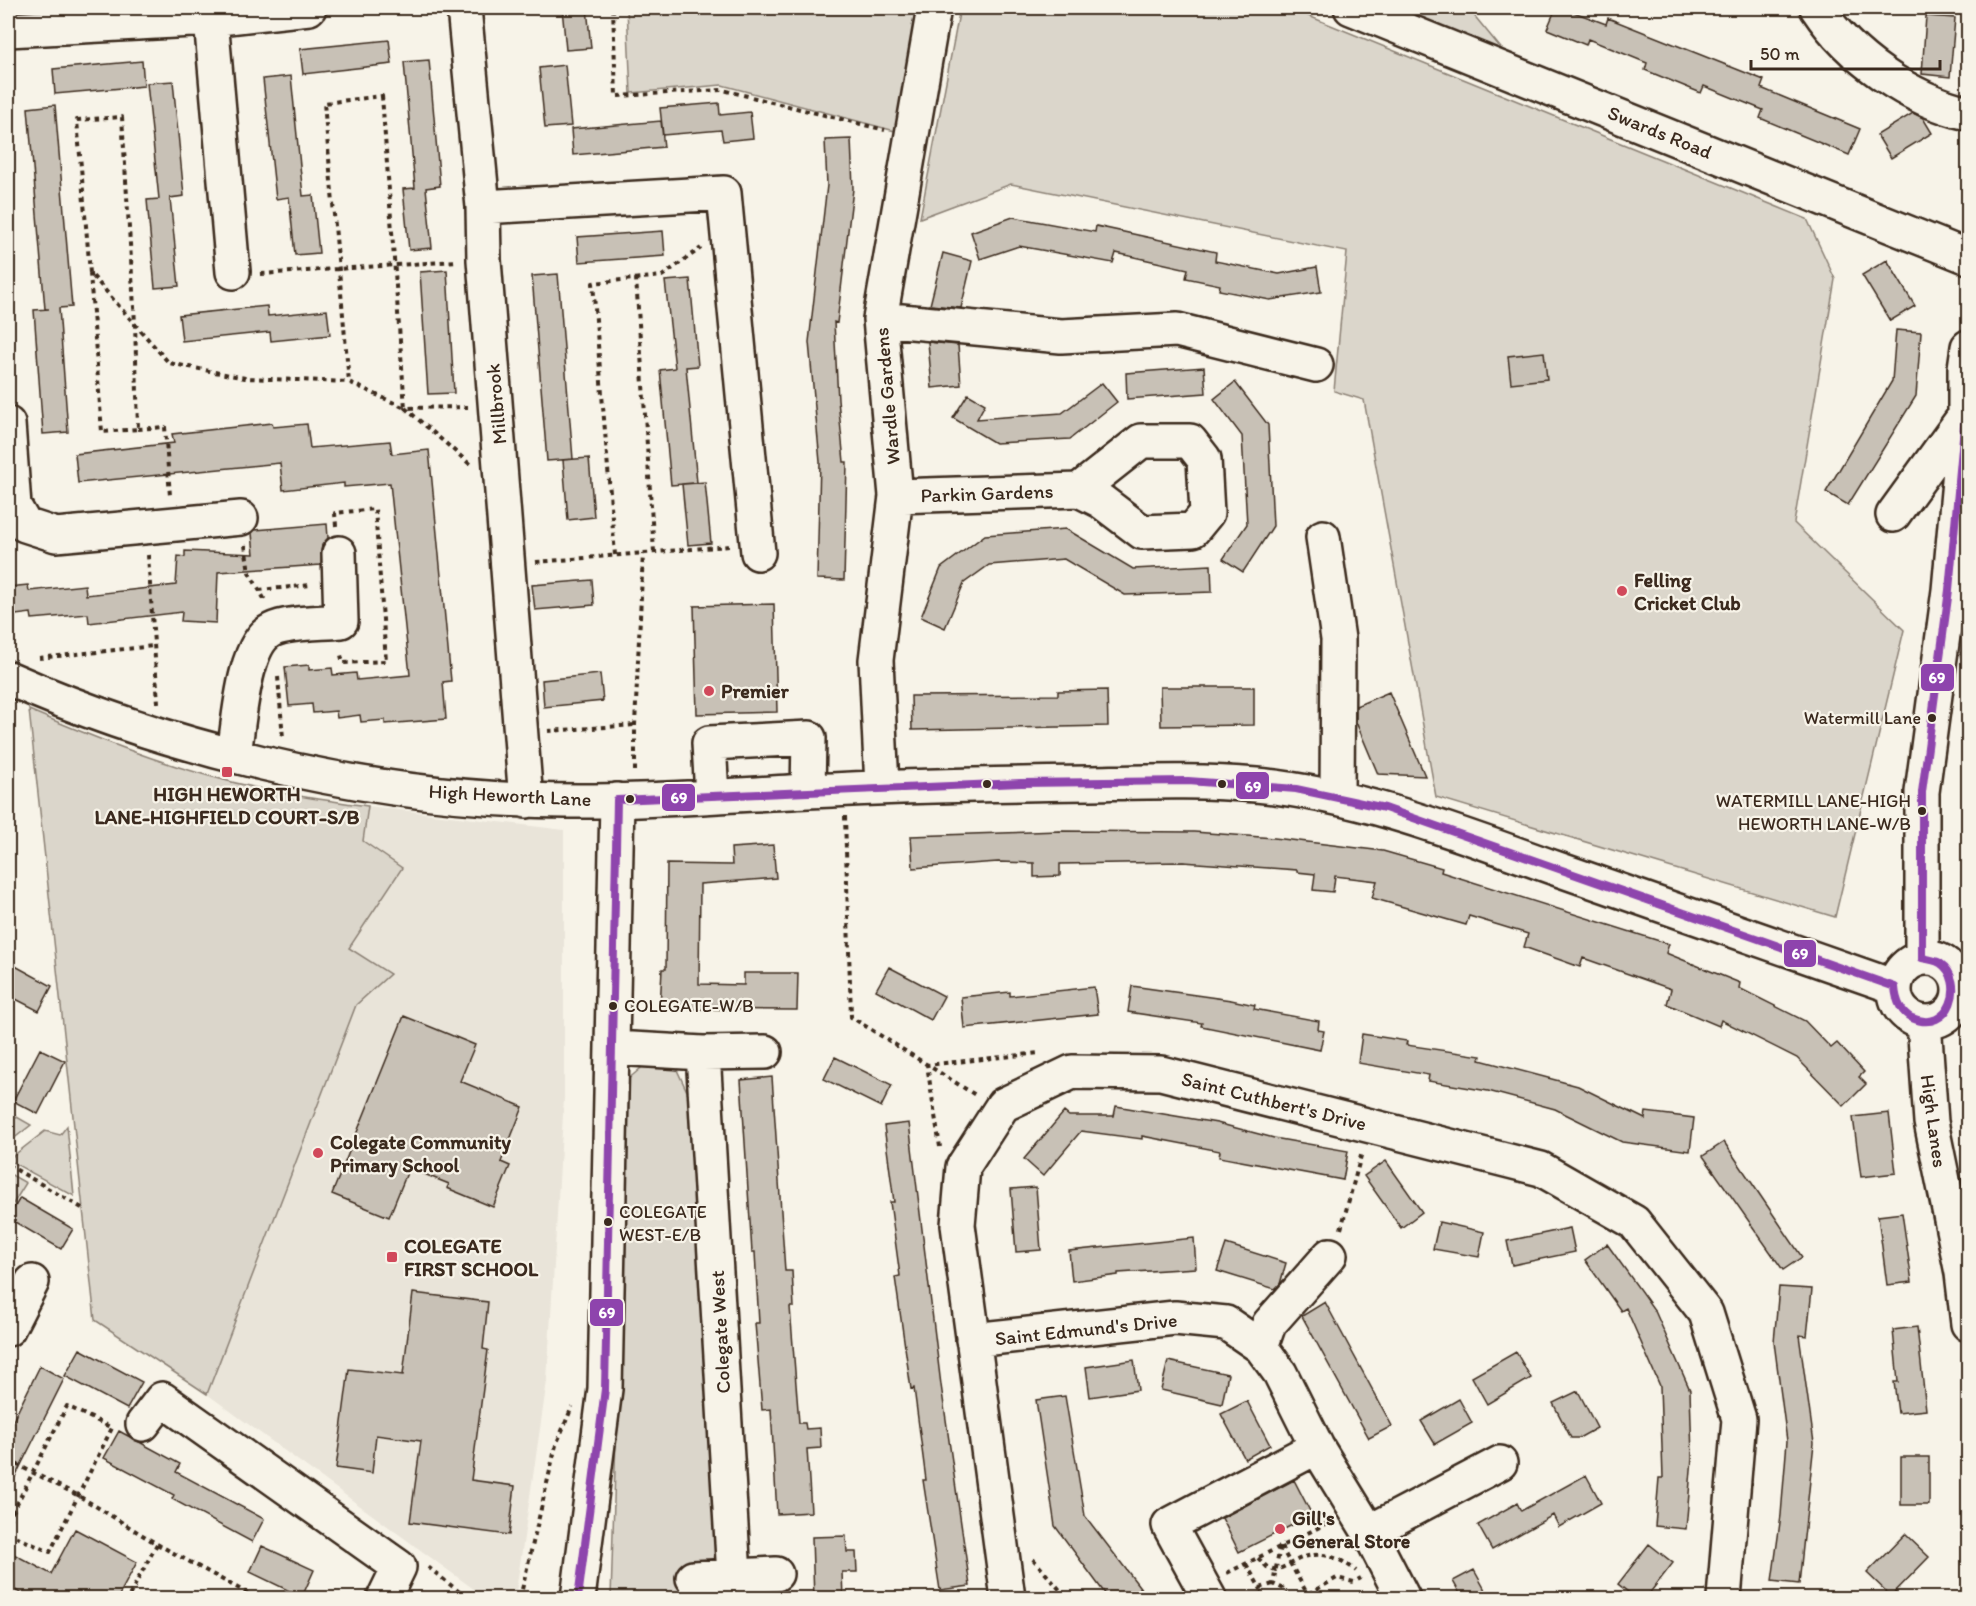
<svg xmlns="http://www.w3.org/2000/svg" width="1976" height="1606" viewBox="0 0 1976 1606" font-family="Itim,sans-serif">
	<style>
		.built { fill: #e9e4d9 }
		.green { fill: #dbd6cb; stroke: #8b8074; stroke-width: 1.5 }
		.building { fill: #c8c1b6; stroke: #3b2a1e; stroke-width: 1.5 }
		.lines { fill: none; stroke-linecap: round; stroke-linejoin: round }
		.minor-casing { stroke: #3b2a1e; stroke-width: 38 }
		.path { stroke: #3b2a1e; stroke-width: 4; stroke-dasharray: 4.5 4.5; stroke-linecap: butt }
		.minor { stroke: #f7f3e8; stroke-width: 33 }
		.bus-1-casing { stroke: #f7f3e8; stroke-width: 12 }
		.bus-1 { stroke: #8e44ad; stroke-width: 8 }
		.poi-dot { fill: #d1495b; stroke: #f7f3e8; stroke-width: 2 }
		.bus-dot { fill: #3b2a1e; stroke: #f7f3e8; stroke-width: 2 }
		.labels { text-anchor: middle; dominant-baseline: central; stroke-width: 4.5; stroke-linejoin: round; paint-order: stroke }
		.bus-label { font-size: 18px; fill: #3b2a1e; stroke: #f7f3e8; text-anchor: end }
		.street-label { font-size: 20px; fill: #3b2a1e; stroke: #f7f3e8 }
		.poi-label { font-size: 20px; font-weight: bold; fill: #3b2a1e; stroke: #f7f3e8; text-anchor: start }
		.line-badge { stroke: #f7f3e8; stroke-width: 2 }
		.badge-label { font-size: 16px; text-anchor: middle; font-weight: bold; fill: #fff }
	</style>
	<rect width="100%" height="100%" fill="#f7f3e8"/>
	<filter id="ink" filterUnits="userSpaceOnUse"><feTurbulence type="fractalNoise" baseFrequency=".0167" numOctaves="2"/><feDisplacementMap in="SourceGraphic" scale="12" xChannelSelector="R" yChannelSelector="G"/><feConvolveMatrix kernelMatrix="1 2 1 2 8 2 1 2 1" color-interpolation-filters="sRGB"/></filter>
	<g filter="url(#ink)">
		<!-- built -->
		<path class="built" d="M 29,710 L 104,742 L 185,769 L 276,792 L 368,806 L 564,830 L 564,1098 L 547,1381 L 515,1598 L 486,1598 L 207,1394 L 95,1320 Z"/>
		<!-- green -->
		<path class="green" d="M 627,8 L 919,8 L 895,131 L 722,85 L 631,93 Z
			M 960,8 L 1289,8 L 1807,219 L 1835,279 L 1794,523 L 1904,630 L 1835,917 L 1436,797 L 1364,400 L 1334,391 L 1347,252 L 1011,184 L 920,218 Z
			M 1387,8 L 1468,8 L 1509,58 Z
			M 29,710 C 109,744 191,776 277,792 C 307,798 338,802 368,806 L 363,841 L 402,868 L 349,948 L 390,974 L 356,1005 L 207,1394 L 95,1320 Z
			M 1968,789 L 1968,895 C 1963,860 1963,824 1968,789 Z
			M 647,1063 L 677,1070 L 691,1100 L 722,1591 L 735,1598 L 611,1598 L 627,1080 Z
			M 8,1112 L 31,1125 L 8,1143 Z
			M 67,1126 L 74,1196 L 8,1160 L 45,1131 L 60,1135 Z
			M 8,1173 L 26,1183 L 8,1212 Z"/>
		<!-- building -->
		<path class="building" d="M 562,8 L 587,8 L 591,48 L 566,50 Z
			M 1556,8 L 1563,8 L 1606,24 L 1608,18 L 1764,80 L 1761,88 L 1860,129 L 1849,155 L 1760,118 L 1763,110 L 1704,86 L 1701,93 L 1645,70 L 1647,63 L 1588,39 L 1586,45 L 1547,29 Z
			M 1926,16 L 1955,18 L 1950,77 L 1922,74 Z
			M 389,40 L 392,64 L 303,74 L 300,49 Z
			M 429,60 L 440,186 L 426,188 L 432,248 L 409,250 L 403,189 L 415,188 L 404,62 Z
			M 142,61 L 144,86 L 55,94 L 53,69 Z
			M 565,65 L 571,126 L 545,128 L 539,68 Z
			M 291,76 L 303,196 L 313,195 L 319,253 L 295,255 L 289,197 L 276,199 L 263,79 Z
			M 173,81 L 184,196 L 170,198 L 179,286 L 155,288 L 147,200 L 159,199 L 147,83 Z
			M 719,103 L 720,115 L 750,112 L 753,138 L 723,141 L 721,130 L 663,135 L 660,108 Z
			M 55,105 L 72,307 L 59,308 L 68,432 L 43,434 L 34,310 L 49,309 L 45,309 L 28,108 Z
			M 1913,113 L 1923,118 L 1932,133 L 1891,158 L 1877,135 Z
			M 661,121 L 664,147 L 573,155 L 571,129 Z
			M 851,139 L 853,189 L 837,323 L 834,322 L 838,400 L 844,462 L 847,462 L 844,580 L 817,579 L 820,462 L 809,342 L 827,185 L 825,140 Z
			M 1013,217 L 1095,232 L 1096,226 L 1216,252 L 1215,261 L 1279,274 L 1317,267 L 1321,292 L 1270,300 L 1219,290 L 1220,285 L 1186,278 L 1188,269 L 1116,253 L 1113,263 L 1019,246 L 980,259 L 971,232 Z
			M 663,231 L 665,256 L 579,262 L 577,237 Z
			M 943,253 L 972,261 L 961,308 L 930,305 Z
			M 1887,260 L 1915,306 L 1890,321 L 1862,275 Z
			M 447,270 L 454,393 L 428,394 L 420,272 Z
			M 558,274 L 573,459 L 547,461 L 532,276 Z
			M 690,279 L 698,366 L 686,367 L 697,483 L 671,485 L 660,370 L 675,368 L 665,281 Z
			M 267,306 L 268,316 L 327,310 L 330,335 L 271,341 L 270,332 L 182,341 L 179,315 Z
			M 1896,330 L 1921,332 L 1916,396 L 1848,505 L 1826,492 L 1892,381 Z
			M 928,342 L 958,345 L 961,385 L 932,388 Z
			M 1544,352 L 1547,379 L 1511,383 L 1508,356 Z
			M 1204,367 L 1206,393 L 1127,399 L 1126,373 Z
			M 1235,382 L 1268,425 L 1273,526 L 1243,572 L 1223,559 L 1247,524 L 1242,436 L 1214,399 Z
			M 1102,383 L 1117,402 L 1070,439 L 995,443 L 953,418 L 968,394 L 985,404 L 977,419 L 1062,413 Z
			M 272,423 L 273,427 L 307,424 L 310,448 L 390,441 L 392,454 L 429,450 L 451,681 L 443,682 L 446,719 L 385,724 L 385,720 L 361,722 L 360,715 L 337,718 L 336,711 L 313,713 L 312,704 L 289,706 L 285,667 L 309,665 L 309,670 L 332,668 L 333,675 L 356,673 L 357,680 L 410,675 L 390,483 L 344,487 L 344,483 L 283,490 L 280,463 L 78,483 L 75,454 L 174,443 L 172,434 Z
			M 589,458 L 594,517 L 568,520 L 563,460 Z
			M 705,482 L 711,543 L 688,545 L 682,484 Z
			M 327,524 L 328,538 L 322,545 L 321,565 L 218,572 L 216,623 L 181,621 L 182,612 L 89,623 L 88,614 L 32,619 L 31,613 L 8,616 L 8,587 L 28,585 L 29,591 L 85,585 L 86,595 L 176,585 L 178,556 L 185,557 L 185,551 L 254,554 L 252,533 L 255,530 Z
			M 1066,529 L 1133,569 L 1211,565 L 1212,592 L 1125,595 L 1064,559 L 989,565 L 964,583 L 945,628 L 921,617 L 941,568 L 985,535 Z
			M 592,580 L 594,605 L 535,610 L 532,585 Z
			M 774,604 L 777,712 L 697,714 L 694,606 Z
			M 600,674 L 603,701 L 544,707 L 542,680 Z
			M 1160,687 L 1254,687 L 1254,725 L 1161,726 Z
			M 1107,690 L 1108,726 L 912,730 L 911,696 L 1058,695 L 1058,691 Z
			M 1389,692 L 1425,776 L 1378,774 L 1356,722 L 1356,706 Z
			M 1059,831 L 1194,832 L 1274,838 L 1383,851 L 1442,868 L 1441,872 L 1669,944 L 1666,953 L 1740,983 L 1739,988 L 1805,1021 L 1831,1048 L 1837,1043 L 1864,1072 L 1859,1077 L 1866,1084 L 1844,1106 L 1797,1058 L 1721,1020 L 1719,1026 L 1667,1004 L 1671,989 L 1583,958 L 1580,967 L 1524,947 L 1528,934 L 1469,916 L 1466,925 L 1372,898 L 1377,881 L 1335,876 L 1333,892 L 1313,890 L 1315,874 L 1297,872 L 1297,870 L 1183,862 L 1060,864 L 1060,876 L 1034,877 L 1034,863 L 998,862 L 913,868 L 911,836 Z
			M 773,845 L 776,878 L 700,884 L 699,984 L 744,985 L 744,973 L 798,973 L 797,1010 L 660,1009 L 662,969 L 666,969 L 667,864 L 732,865 L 731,848 Z
			M 8,962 L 52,986 L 39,1011 L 8,995 Z
			M 889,967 L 944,996 L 931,1020 L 876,990 Z
			M 1132,986 L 1231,1000 L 1255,1005 L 1254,1009 L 1319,1021 L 1318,1030 L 1324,1031 L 1320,1050 L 1201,1026 L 1202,1023 L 1128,1012 Z
			M 1094,987 L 1098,1014 L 964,1028 L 961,997 L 1010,992 L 1010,996 Z
			M 404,1016 L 475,1045 L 460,1081 L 523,1107 L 501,1162 L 510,1166 L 493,1207 L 447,1188 L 449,1184 L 409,1168 L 389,1217 L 332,1194 Z
			M 1362,1034 L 1407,1041 L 1406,1045 L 1481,1056 L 1480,1060 L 1578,1086 L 1645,1119 L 1646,1112 L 1694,1118 L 1690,1151 L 1622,1142 L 1555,1109 L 1488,1091 L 1428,1081 L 1429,1075 L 1358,1063 Z
			M 40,1049 L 65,1061 L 38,1114 L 13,1101 Z
			M 835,1057 L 892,1085 L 881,1107 L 824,1079 Z
			M 772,1077 L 785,1271 L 792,1271 L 794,1307 L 790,1307 L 799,1423 L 805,1423 L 806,1429 L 820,1428 L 821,1448 L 807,1449 L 811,1512 L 777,1514 L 771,1409 L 762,1410 L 755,1323 L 759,1323 L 757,1289 L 755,1252 L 752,1252 L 741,1080 Z
			M 1116,1106 L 1217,1123 L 1274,1138 L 1348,1151 L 1343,1180 L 1219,1157 L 1220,1151 L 1142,1136 L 1142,1139 L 1081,1131 L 1043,1176 L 1024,1159 L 1064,1112 L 1069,1116 L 1114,1116 Z
			M 1889,1113 L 1896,1173 L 1861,1177 L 1853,1117 Z
			M 909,1123 L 941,1385 L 970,1586 L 940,1590 L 923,1480 L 926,1480 L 914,1388 L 911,1389 L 895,1277 L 900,1276 L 890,1202 L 894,1202 L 884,1126 Z
			M 1724,1142 L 1802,1257 L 1783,1270 L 1703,1156 Z
			M 1386,1161 L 1422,1212 L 1401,1228 L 1364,1176 Z
			M 1036,1187 L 1041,1250 L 1016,1252 L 1011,1189 Z
			M 20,1198 L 73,1229 L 61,1249 L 8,1218 Z
			M 1902,1213 L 1912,1282 L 1887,1285 L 1878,1216 Z
			M 1439,1222 L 1484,1232 L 1479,1257 L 1433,1249 Z
			M 1570,1228 L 1575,1252 L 1512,1265 L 1507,1241 Z
			M 1194,1238 L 1196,1268 L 1118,1273 L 1118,1275 L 1072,1281 L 1069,1251 Z
			M 1226,1244 L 1286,1263 L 1280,1284 L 1275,1289 L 1217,1271 Z
			M 1607,1244 L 1655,1311 L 1690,1390 L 1692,1458 L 1686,1529 L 1655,1526 L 1659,1478 L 1663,1478 L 1660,1386 L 1626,1308 L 1621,1311 L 1585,1260 Z
			M 1779,1287 L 1812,1289 L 1807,1336 L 1799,1335 L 1814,1443 L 1799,1584 L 1772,1581 L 1781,1515 L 1787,1441 L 1774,1342 Z
			M 413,1293 L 488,1302 L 483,1349 L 488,1350 L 471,1480 L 515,1486 L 509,1535 L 410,1522 L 421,1441 L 376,1435 L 372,1473 L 336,1468 L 349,1369 L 403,1375 Z
			M 1325,1302 L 1392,1426 L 1369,1438 L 1302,1316 Z
			M 1917,1327 L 1926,1410 L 1898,1413 L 1894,1382 L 1898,1382 L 1893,1330 Z
			M 80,1349 L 142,1382 L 127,1409 L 65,1376 Z
			M 1516,1352 L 1531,1378 L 1487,1404 L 1472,1377 Z
			M 1134,1360 L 1138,1390 L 1090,1397 L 1086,1367 Z
			M 1168,1361 L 1228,1374 L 1222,1404 L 1161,1390 Z
			M 40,1366 L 64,1379 L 8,1491 L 8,1431 Z
			M 1578,1391 L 1597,1428 L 1579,1438 L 1571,1438 L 1553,1403 Z
			M 1065,1396 L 1085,1516 L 1149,1599 L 1109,1599 L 1055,1526 L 1036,1400 Z
			M 1459,1399 L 1472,1423 L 1435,1444 L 1421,1421 Z
			M 1247,1401 L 1270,1445 L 1245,1459 L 1221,1414 Z
			M 119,1431 L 180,1464 L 176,1472 L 264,1519 L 252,1542 L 172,1499 L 174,1495 L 104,1458 Z
			M 1901,1457 L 1929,1457 L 1929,1505 L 1901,1505 Z
			M 1586,1475 L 1601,1503 L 1559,1527 L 1553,1515 L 1492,1550 L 1478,1525 L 1517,1503 L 1521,1511 Z
			M 1294,1480 L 1312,1515 L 1239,1552 L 1222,1518 Z
			M 75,1529 L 137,1562 L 117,1599 L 31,1599 L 8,1586 L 8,1551 L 51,1574 Z
			M 1905,1534 L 1929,1557 L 1891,1596 L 1867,1573 Z
			M 846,1536 L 847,1552 L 856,1552 L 857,1572 L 842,1572 L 843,1599 L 814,1599 L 812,1537 Z
			M 1649,1544 L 1673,1563 L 1645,1599 L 1637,1599 L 1618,1584 Z
			M 262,1546 L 314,1570 L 302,1597 L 250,1572 Z
			M 1474,1570 L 1490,1599 L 1463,1599 L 1453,1581 Z"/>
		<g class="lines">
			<defs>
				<path id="minor" d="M 464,8 L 483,207 L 484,260 L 526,801
					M 1351,8 L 1968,257
					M 1817,8 C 1850,58 1910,100 1968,113
					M 211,19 L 233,272
					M 8,30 L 211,19 L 309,8
					M 483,207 L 724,193 L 758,553
					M 880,319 L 1061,336 L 1177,330 L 1316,365
					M 8,424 L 14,506 L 25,525 L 56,535 L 241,518
					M 896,496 L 1079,490 L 1101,501 L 1142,532 L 1193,530 L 1207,513 L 1204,459 L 1190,441 L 1141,441 L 1079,490
					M 1893,515 L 1964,417
					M 1323,537 L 1338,639 L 1337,797
					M 8,678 C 164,747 355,794 526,800 C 620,804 715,796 808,791 C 902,786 996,784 1090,783 C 1146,782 1201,780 1256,785 C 1361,795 1457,833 1555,868 C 1668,908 1782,947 1895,987
					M 234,754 C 239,724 243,644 272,630 C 287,622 323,623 341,621 L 339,553
					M 882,787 L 876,660 L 896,496 L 880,319 L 934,8
					M 712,796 L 709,743 L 809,738 L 808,791
					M1895 990a32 32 0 1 1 64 0a32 32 0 1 1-64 0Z
					M 1922,958 L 1922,792 L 1949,590 L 1965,415 L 1965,368 L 1968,347
					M 1924,1022 L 1931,1122 L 1962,1273 L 1968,1324
					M 614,1048 L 703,1053 L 765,1052
					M 703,1053 L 734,1576
					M 8,1329 L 32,1282
					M 973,1340 L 1175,1318 L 1226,1323 L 1261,1347 L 1280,1373 L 1317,1447 L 1369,1532 L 1403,1598
					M 1261,1347 L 1269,1324 L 1330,1255
					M 143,1424 L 162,1399 L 399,1567 L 384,1598
					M 1369,1532 L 1500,1463
					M 693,1578 L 776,1574
					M 578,1598 L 605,1389 L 617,800
					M 1008,1598 L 958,1225 L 963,1167 L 1003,1105 L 1072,1072 L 1161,1073 L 1541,1169 L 1634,1222 L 1706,1313 L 1739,1419 L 1724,1598
					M 1209,1598 L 1169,1525 L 1317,1447"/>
			</defs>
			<!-- minor casing -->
			<use href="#minor" class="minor-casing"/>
			<!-- path -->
			<path class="path" d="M 613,8 L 616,96 L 723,90 L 885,130
				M 382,96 L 405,408 L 349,382 L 324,103 Z
				M 90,273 L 102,432 L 138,429 L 135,323 L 122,117 L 77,120 L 90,273 L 169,363 L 245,378 L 349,382
				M 261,274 L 457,261
				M 636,278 L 654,552
				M 468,407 L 405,408 L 472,466
				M 138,429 L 165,427 L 170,496
				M 336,526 L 335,513 L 375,509 L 386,661 L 343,663 L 340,651
				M 245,545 L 249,572 L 266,602
				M 148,555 L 158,703
				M 615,555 L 593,283 L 662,276 L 701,248
				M 536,562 L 729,546
				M 259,590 L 312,585
				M 39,658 L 154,646
				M 278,677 L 283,738
				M 548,731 L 635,725
				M 635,771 L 635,725 L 643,553
				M 845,816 L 851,1017 L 977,1096
				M 940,1147 L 927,1065 L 1040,1053
				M 8,1165 L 82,1208
				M 1341,1229 L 1362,1152
				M 8,1460 L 79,1496 L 157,1544 L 128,1598
				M 8,1521 L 67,1406 L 112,1428 L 50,1552 L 8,1533
				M 157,1544 L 256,1598
				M 1280,1547 L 1273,1584 L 1284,1589 L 1289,1598
				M 1281,1547 L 1308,1595
				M 1258,1558 L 1267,1567 L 1276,1570 C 1286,1567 1293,1561 1302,1558 C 1322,1550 1341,1558 1356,1571
				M 1033,1559 L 1067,1598
				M 1246,1564 L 1266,1598
				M 428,1567 L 467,1598
				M 1227,1573 L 1330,1522
				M 1260,1588 L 1273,1584
				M 520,1598 L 556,1445 L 572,1407
				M 1301,1598 L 1337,1578 L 1354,1582 L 1361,1578"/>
			<!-- minor -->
			<use href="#minor" class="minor"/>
			<defs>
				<path id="bus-1" d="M 578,1598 L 605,1389 L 617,800 L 1021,783 L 1188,781 L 1296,789 L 1385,808 L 1895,987 C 1896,1000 1900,1012 1912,1018 C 1950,1035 1967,981 1940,963 C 1935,960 1928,959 1922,958 L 1922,792 L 1949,590 L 1965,415 L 1968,347"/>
			</defs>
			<!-- bus-1 casing -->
			<use href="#bus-1" class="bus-1-casing"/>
			<!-- bus-1 -->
			<use href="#bus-1" class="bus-1"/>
		</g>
	</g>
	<!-- markers -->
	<g class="poi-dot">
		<circle cx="1622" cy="591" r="6"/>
		<circle cx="709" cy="691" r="6"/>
		<rect x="221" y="766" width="12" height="12" rx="3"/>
		<circle cx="318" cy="1153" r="6"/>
		<rect x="386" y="1251" width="12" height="12" rx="3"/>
		<circle cx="1280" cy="1529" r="6"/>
	</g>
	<g class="bus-dot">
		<circle cx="1932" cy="718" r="5"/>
		<circle cx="987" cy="784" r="5"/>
		<circle cx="1222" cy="784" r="5"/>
		<circle cx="630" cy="799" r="5"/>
		<circle cx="1922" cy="811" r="5"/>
		<circle cx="613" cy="1006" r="5"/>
		<circle cx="608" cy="1222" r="5"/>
	</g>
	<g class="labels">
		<!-- bus labels -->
		<g class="bus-label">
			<text x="1921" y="718">Watermill Lane</text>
			<text x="1911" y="801">WATERMILL LANE-HIGH<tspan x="1911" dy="23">HEWORTH LANE-W/B</tspan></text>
			<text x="624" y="1006" text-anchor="start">COLEGATE-W/B</text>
			<text x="619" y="1212" text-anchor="start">COLEGATE<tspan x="619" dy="23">WEST-E/B</tspan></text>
		</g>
		<!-- street labels -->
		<g class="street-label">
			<text transform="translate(1660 132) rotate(22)">Swards Road</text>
			<text transform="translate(887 396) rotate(-95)">Wardle Gardens</text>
			<text transform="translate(496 404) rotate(-95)">Millbrook</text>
			<text transform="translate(987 493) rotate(-2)">Parkin Gardens</text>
			<text transform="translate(510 795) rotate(3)">High Heworth Lane</text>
			<text transform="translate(1274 1101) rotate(14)">Saint Cuthbert's Drive</text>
			<text transform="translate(1934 1121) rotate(82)">High Lanes</text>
			<text transform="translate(1086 1329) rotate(-6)">Saint Edmund's Drive</text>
			<text transform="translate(720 1332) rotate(-93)">Colegate West</text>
		</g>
		<!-- poi labels -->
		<g class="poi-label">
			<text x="1634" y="580">Felling<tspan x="1634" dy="23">Cricket Club</tspan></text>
			<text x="721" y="691">Premier</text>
			<text x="227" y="794" text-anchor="middle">HIGH HEWORTH<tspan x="227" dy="23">LANE-HIGHFIELD COURT-S/B</tspan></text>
			<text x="330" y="1142">Colegate Community<tspan x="330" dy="23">Primary School</tspan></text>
			<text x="404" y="1246">COLEGATE<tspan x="404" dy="23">FIRST SCHOOL</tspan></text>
			<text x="1292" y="1518">Gill's<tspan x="1292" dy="23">General Store</tspan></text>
		</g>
	</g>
	<g class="line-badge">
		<rect x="1920" y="663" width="35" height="29" rx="6" fill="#8e44ad"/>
		<rect x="1235" y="771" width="35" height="29" rx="6" fill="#8e44ad"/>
		<rect x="661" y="783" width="35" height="29" rx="6" fill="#8e44ad"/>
		<rect x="1783" y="939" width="34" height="29" rx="6" fill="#8e44ad"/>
		<rect x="589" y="1298" width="35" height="29" rx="6" fill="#8e44ad"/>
	</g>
	<g class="badge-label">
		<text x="1937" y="683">69</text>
		<text x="1253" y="792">69</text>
		<text x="679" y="803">69</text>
		<text x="1800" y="959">69</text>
		<text x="607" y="1318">69</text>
	</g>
	<!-- margin -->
	<rect width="1976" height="1606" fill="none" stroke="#f7f3e8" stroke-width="30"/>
	<rect x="15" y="15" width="1946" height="1576" fill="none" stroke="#3b2a1e" stroke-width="2" filter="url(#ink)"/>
	<!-- scale -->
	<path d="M1751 60v9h189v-9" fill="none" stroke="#3b2a1e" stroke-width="3"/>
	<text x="1760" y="60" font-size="18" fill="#3b2a1e" stroke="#f7f3e8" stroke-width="4.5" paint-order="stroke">50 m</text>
</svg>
